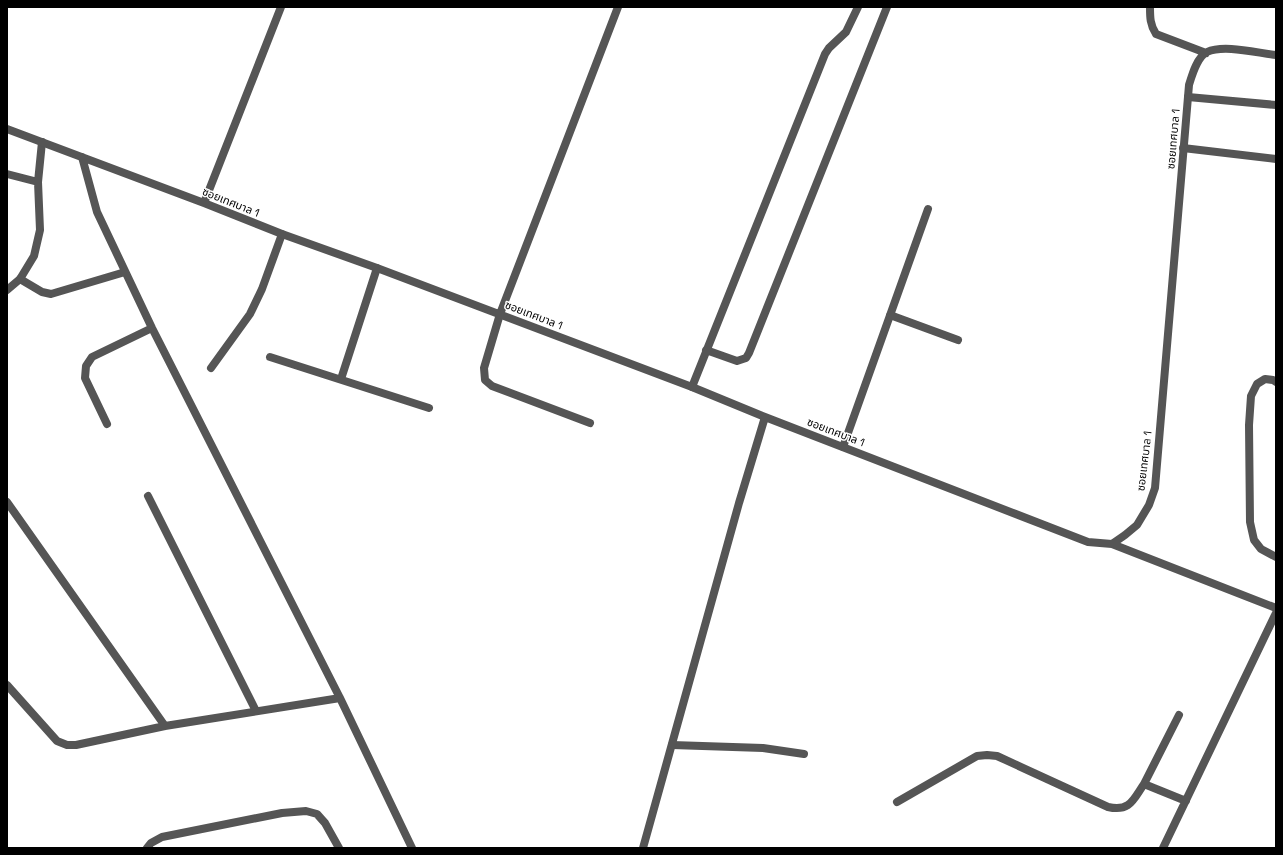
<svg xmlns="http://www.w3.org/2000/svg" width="1283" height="855" viewBox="0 0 1283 855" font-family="'Space Grotesk','Noto Sans Thai',sans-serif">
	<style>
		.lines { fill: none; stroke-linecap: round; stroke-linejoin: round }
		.lane { stroke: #555; stroke-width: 8 }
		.street { stroke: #555; stroke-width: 8 }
		.labels { text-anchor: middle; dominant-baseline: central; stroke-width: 3; stroke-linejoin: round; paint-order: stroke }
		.street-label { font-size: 11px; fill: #000; stroke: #fff }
	</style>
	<rect width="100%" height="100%" fill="#fff"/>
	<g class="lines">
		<!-- lane -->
		<path class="lane" d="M 1188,97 L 1276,105
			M 1183,148 L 1276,159
			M 7,174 L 38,182
			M 7,290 L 20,279 L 34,256 L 40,230 L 38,182 L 42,142
			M 500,314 L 484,368 L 485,380 L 492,386 L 590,423
			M 890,315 L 958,340
			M 706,350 L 737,361 L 746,358 L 749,353 L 887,7
			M 270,357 L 429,408
			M 211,368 L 250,314 L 262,289 L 282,234
			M 341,379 L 377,268
			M 1276,382 L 1273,380 L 1265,379 L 1257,384 L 1251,396 L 1249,425 L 1250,522 L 1254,540 L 1261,549 L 1276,557
			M 692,387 L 825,54 L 829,48 L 846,32 L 858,7
			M 843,447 L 928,209
			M 672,745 L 763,748 L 804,754
			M 1144,784 L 1179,715
			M 897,802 L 977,756 L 987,755 L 997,756 L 1108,807 C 1130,812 1133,800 1144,784 L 1186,801
			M 147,848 L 151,843 L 162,837 L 282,813 L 306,811 L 317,814 L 325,823 L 339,848
			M 1163,848 L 1276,613"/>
		<!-- street -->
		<path class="street" d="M 1150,7 C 1150,17 1150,25 1156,34 L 1206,53
			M 7,129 L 204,203 L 282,234 L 377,268 L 692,387 L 765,417 L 1088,542 L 1112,544 L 1125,535 L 1137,525 L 1149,505 L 1155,488 L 1189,85 C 1192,75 1197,57 1207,52 C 1224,44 1257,53 1276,55
			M 82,157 L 97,212 L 152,328 L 340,698 L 412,848
			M 204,203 L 281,7
			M 20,279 L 42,292 L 51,294 L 125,272
			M 500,314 L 618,7
			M 107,424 L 85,378 L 86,366 L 92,357 L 152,328
			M 148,496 L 256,711
			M 7,502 L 165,726
			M 1112,544 L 1276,608
			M 7,685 L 57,741 L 67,745 L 76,745 L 165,726 L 340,698
			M 643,848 L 739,503 L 765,417"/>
	</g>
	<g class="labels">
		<!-- street labels -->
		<g class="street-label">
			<text transform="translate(1173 139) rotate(-85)">ซอยเทศบาล 1</text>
			<text transform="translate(231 202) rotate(22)">ซอยเทศบาล 1</text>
			<text transform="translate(534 315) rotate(21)">ซอยเทศบาล 1</text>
			<text transform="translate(836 432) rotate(21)">ซอยเทศบาล 1</text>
			<text transform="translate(1144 461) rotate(-83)">ซอยเทศบาล 1</text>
		</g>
	</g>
	<!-- border -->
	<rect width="1283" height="855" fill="none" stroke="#000000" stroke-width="16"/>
</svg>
